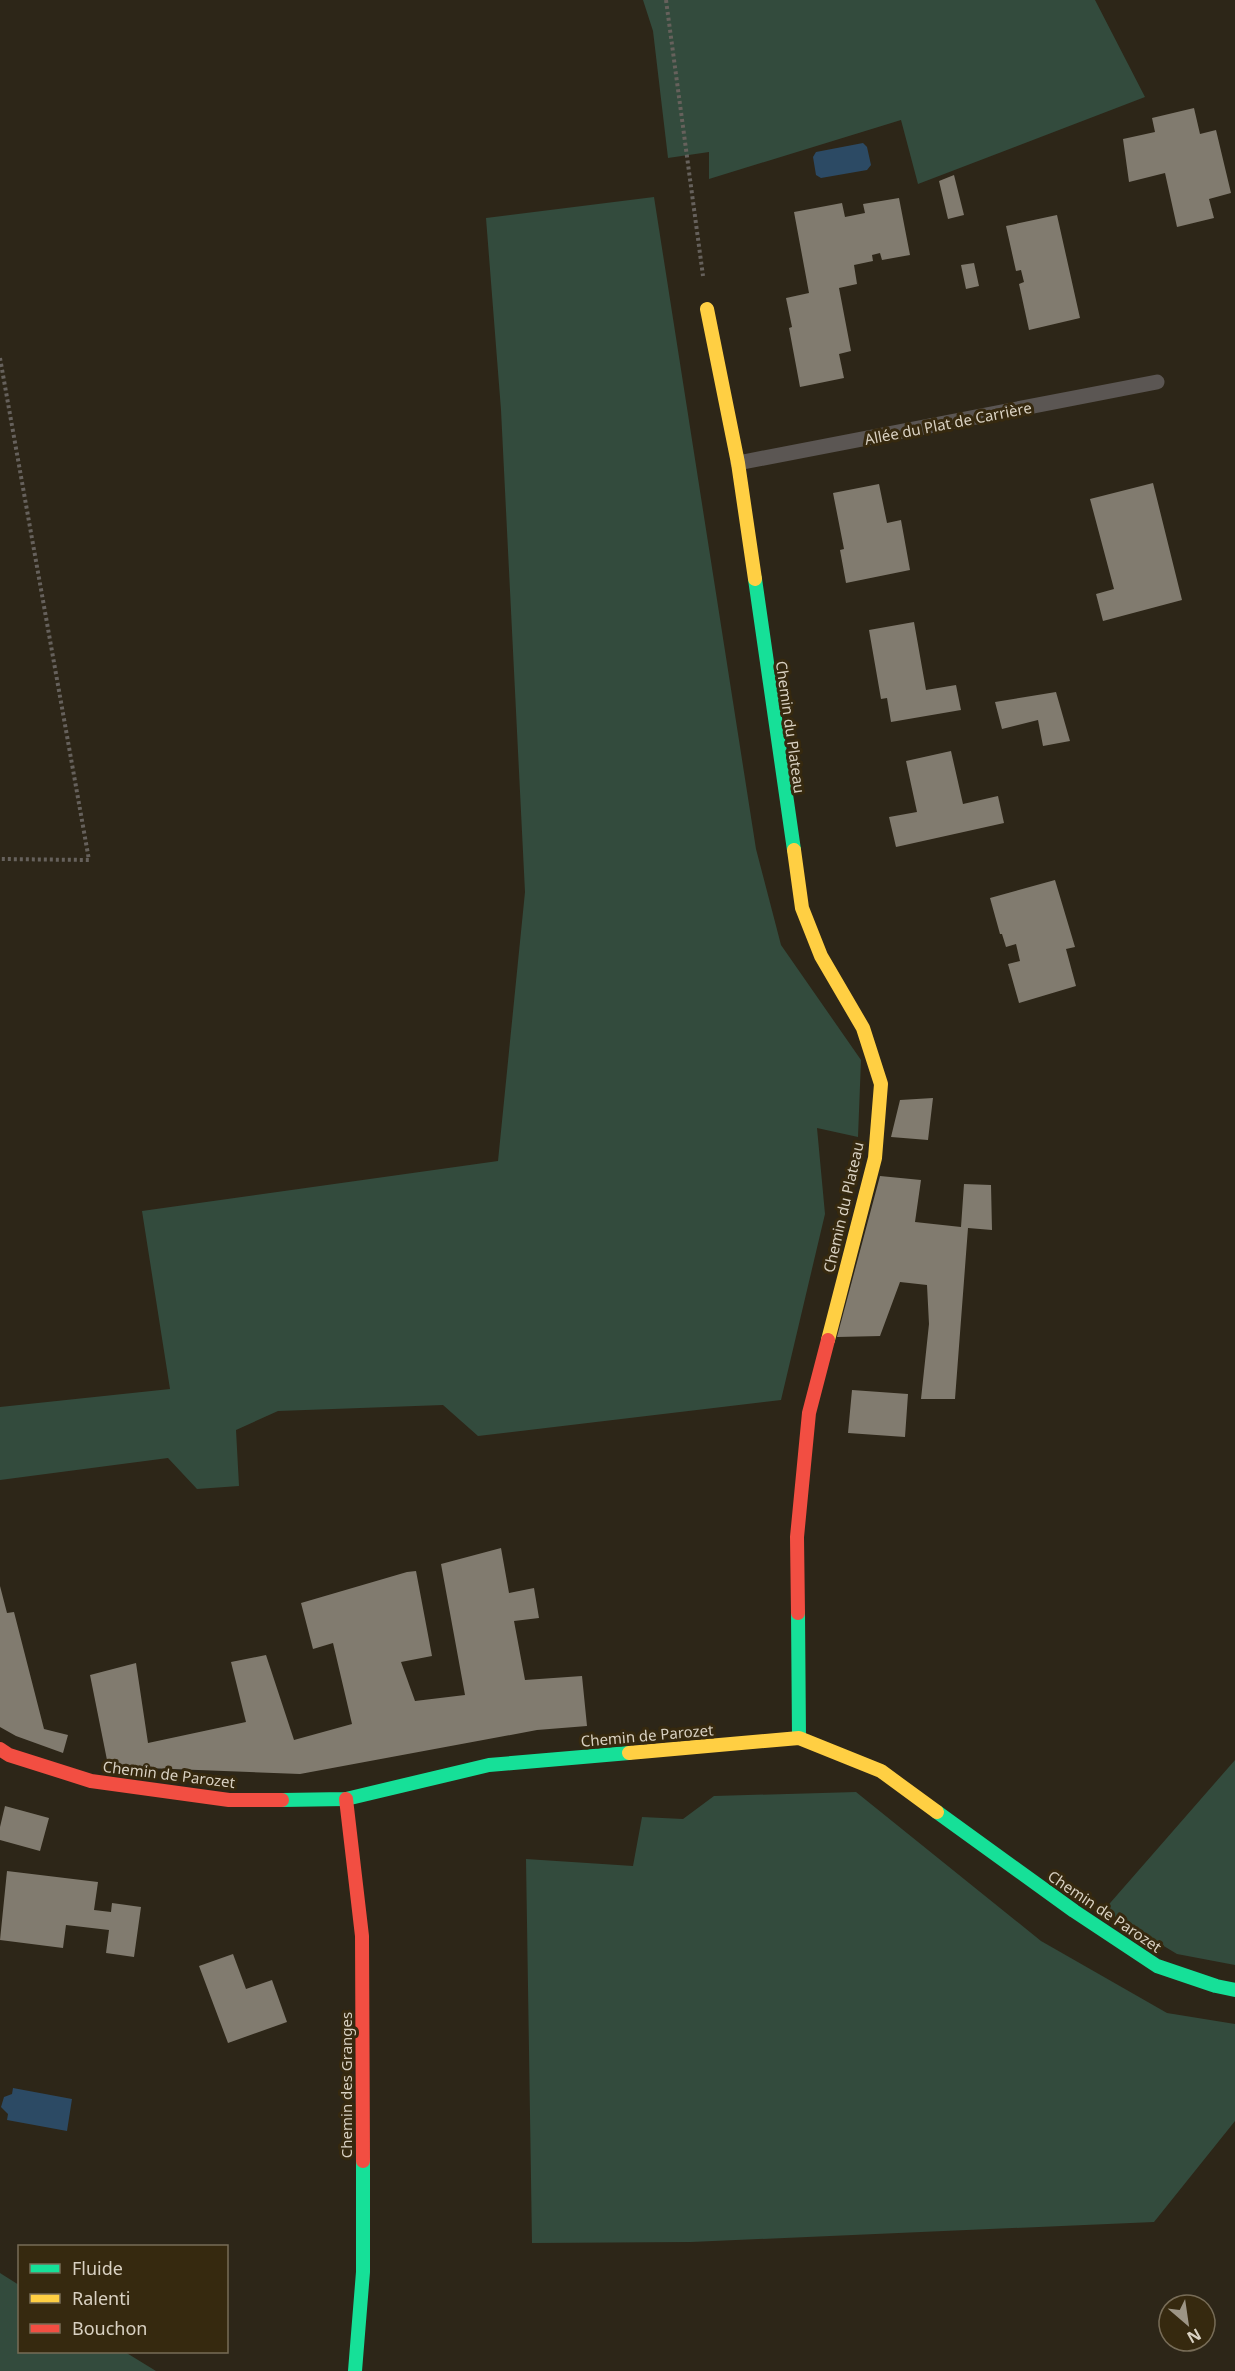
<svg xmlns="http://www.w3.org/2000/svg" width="1235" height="2371" viewBox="0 0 1235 2371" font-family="'Noto Sans',sans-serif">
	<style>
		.green { fill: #334b3d }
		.water { fill: #2c4a64 }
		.building { fill: #817b6f }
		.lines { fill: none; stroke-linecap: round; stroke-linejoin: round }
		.path { stroke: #66615c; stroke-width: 4; stroke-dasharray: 3 3; stroke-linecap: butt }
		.lane { stroke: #5b5653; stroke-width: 15 }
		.fast { stroke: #16e098; stroke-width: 14 }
		.slow { stroke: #ffcf43; stroke-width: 14 }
		.jam { stroke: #f24e42; stroke-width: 14 }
		.labels { text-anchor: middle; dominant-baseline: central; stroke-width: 6; stroke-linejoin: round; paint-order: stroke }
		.street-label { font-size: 15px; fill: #d9d1c2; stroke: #36290f }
	</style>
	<rect width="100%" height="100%" fill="#2d2618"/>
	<!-- green -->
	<path class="green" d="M 643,0 L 1095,0 L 1145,97 L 918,184 L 901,120 L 709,179 L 709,152 L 668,158 L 653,31 Z
		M 654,197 L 756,849 L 781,945 L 861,1060 L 858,1137 L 817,1128 L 825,1214 L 781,1400 L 478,1436 L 443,1405 L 278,1411 L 236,1430 L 239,1486 L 197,1489 L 168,1458 L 0,1480 L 0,1407 L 170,1389 L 142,1211 L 498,1161 L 525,892 L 501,410 L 486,218 Z
		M 1235,1760 L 1235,1965 L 1177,1954 L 1104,1910 Z
		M 856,1792 L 1041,1941 L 1167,2013 L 1235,2024 L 1235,2121 L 1154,2222 L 691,2242 L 532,2243 L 526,1859 L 633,1866 L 642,1817 L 683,1819 L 714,1796 Z
		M 0,2273 L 19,2285 L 20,2352 L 125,2352 L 156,2371 L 0,2371 Z"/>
	<!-- water -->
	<path class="water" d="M 863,143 L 867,147 L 871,165 L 867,170 L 821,178 L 816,175 L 813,157 L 816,152 Z
		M 13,2088 L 72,2099 L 67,2131 L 7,2120 L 8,2114 L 1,2107 L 4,2097 L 12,2094 Z"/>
	<!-- building -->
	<path class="building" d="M 1194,108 L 1200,134 L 1216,130 L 1231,193 L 1209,199 L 1214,218 L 1177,227 L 1165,173 L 1129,182 L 1123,139 L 1155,132 L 1152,118 Z
		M 954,175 L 964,215 L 948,219 L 939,181 Z
		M 899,198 L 910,255 L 882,260 L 880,253 L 872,255 L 873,261 L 854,265 L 857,284 L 839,288 L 851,351 L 839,354 L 844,378 L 800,387 L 789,328 L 792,327 L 786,298 L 809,293 L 794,212 L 842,203 L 845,217 L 865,213 L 863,204 Z
		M 1057,215 L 1080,318 L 1029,330 L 1019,284 L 1024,282 L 1021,270 L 1016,271 L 1006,226 Z
		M 974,263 L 979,286 L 966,289 L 961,265 Z
		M 1153,483 L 1182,600 L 1103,621 L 1096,594 L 1114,589 L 1090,499 Z
		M 879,484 L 887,523 L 901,520 L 910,570 L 846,583 L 840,550 L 844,549 L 833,493 Z
		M 914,622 L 926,690 L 956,685 L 961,710 L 891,722 L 887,698 L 881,699 L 869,630 Z
		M 1056,692 L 1070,741 L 1043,746 L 1038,720 L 1002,729 L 995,702 Z
		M 951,751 L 963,804 L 998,796 L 1004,823 L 896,847 L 889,817 L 917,812 L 906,761 Z
		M 1055,880 L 1075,947 L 1066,949 L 1076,986 L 1019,1003 L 1008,964 L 1020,961 L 1016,944 L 1006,947 L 1002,934 L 1000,934 L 990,898 Z
		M 933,1098 L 928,1140 L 891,1137 L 900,1100 Z
		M 880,1176 L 921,1180 L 915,1222 L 961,1227 L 964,1184 L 991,1185 L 992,1230 L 968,1228 L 955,1399 L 921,1399 L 929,1324 L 927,1285 L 900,1282 L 880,1336 L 837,1337 Z
		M 852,1390 L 908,1394 L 905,1437 L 848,1433 Z
		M 501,1548 L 509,1593 L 534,1588 L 539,1618 L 514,1621 L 525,1680 L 582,1676 L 587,1726 L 537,1730 L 300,1774 L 121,1767 L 108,1765 L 90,1675 L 136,1663 L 148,1743 L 246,1722 L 231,1662 L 266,1655 L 294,1740 L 352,1724 L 333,1643 L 313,1649 L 301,1603 L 407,1572 L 416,1571 L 432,1656 L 401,1662 L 415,1701 L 465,1695 L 441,1564 Z
		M 0,1586 L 7,1613 L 14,1612 L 44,1729 L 68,1735 L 63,1753 L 16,1736 L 0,1727 Z
		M 5,1806 L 49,1818 L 40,1851 L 0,1840 L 0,1827 Z
		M 7,1871 L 98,1882 L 94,1910 L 111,1912 L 112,1903 L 141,1907 L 134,1957 L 106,1953 L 109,1930 L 66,1925 L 63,1948 L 0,1940 Z
		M 233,1954 L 246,1989 L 272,1980 L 287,2022 L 228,2043 L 199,1966 Z"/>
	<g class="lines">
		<!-- path -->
		<path class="path" d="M 666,0 L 703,276
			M 0,358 L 89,860 L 0,859"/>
		<!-- lane -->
		<path class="lane" d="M 738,463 L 1157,382"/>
		<!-- fast -->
		<path class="fast" d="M 755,579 L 794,850
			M 798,1613 L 799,1738
			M 282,1800 L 346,1799 L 489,1765 L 629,1753
			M 937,1812 L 1074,1911 L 1157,1966 L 1216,1986 L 1235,1990
			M 355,2371 L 363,2272 L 363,2161"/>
		<!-- slow -->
		<path class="slow" d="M 707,309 L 738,463 L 755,579
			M 794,850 L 802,908 L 821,956 L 863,1028 L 881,1084 L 875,1158 L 828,1340
			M 629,1753 L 799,1738 L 881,1771 L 937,1812"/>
		<!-- jam -->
		<path class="jam" d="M 798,1613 L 797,1537 L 809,1413 L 828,1340
			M 0,1749 L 9,1755 L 91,1781 L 229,1800 L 282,1800
			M 346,1799 L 362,1936 L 363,2161"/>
	</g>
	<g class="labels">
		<!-- street labels -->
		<g class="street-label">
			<text transform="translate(948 423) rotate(-11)">Allée du Plat de Carrière</text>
			<text transform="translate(791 727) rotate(82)">Chemin du Plateau</text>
			<text transform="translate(843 1207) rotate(-77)">Chemin du Plateau</text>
			<text transform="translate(647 1735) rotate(-5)">Chemin de Parozet</text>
			<text transform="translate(169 1774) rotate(7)">Chemin de Parozet</text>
			<text transform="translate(1105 1911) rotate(34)">Chemin de Parozet</text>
			<text transform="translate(346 2085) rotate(-90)">Chemin des Granges</text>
		</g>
	</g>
	<!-- legend -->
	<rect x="18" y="2245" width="210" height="108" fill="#36290f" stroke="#776c57" stroke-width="1.5"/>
	<rect x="30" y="2264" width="30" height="9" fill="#16e098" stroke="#776c57" stroke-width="1.5"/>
	<text x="72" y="2275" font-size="18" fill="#d9d1c2">Fluide</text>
	<rect x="30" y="2294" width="30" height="9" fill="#ffcf43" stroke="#776c57" stroke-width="1.5"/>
	<text x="72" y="2305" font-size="18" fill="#d9d1c2">Ralenti</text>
	<rect x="30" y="2324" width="30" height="9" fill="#f24e42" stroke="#776c57" stroke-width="1.5"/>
	<text x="72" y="2335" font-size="18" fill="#d9d1c2">Bouchon</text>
	<!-- north arrow -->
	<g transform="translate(1187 2323) rotate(151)"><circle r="28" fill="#36290f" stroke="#776c57" stroke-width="1.5"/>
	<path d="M0-4.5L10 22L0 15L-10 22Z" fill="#9d9586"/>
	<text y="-9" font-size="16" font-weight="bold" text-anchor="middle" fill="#d9d1c2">N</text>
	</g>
</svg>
